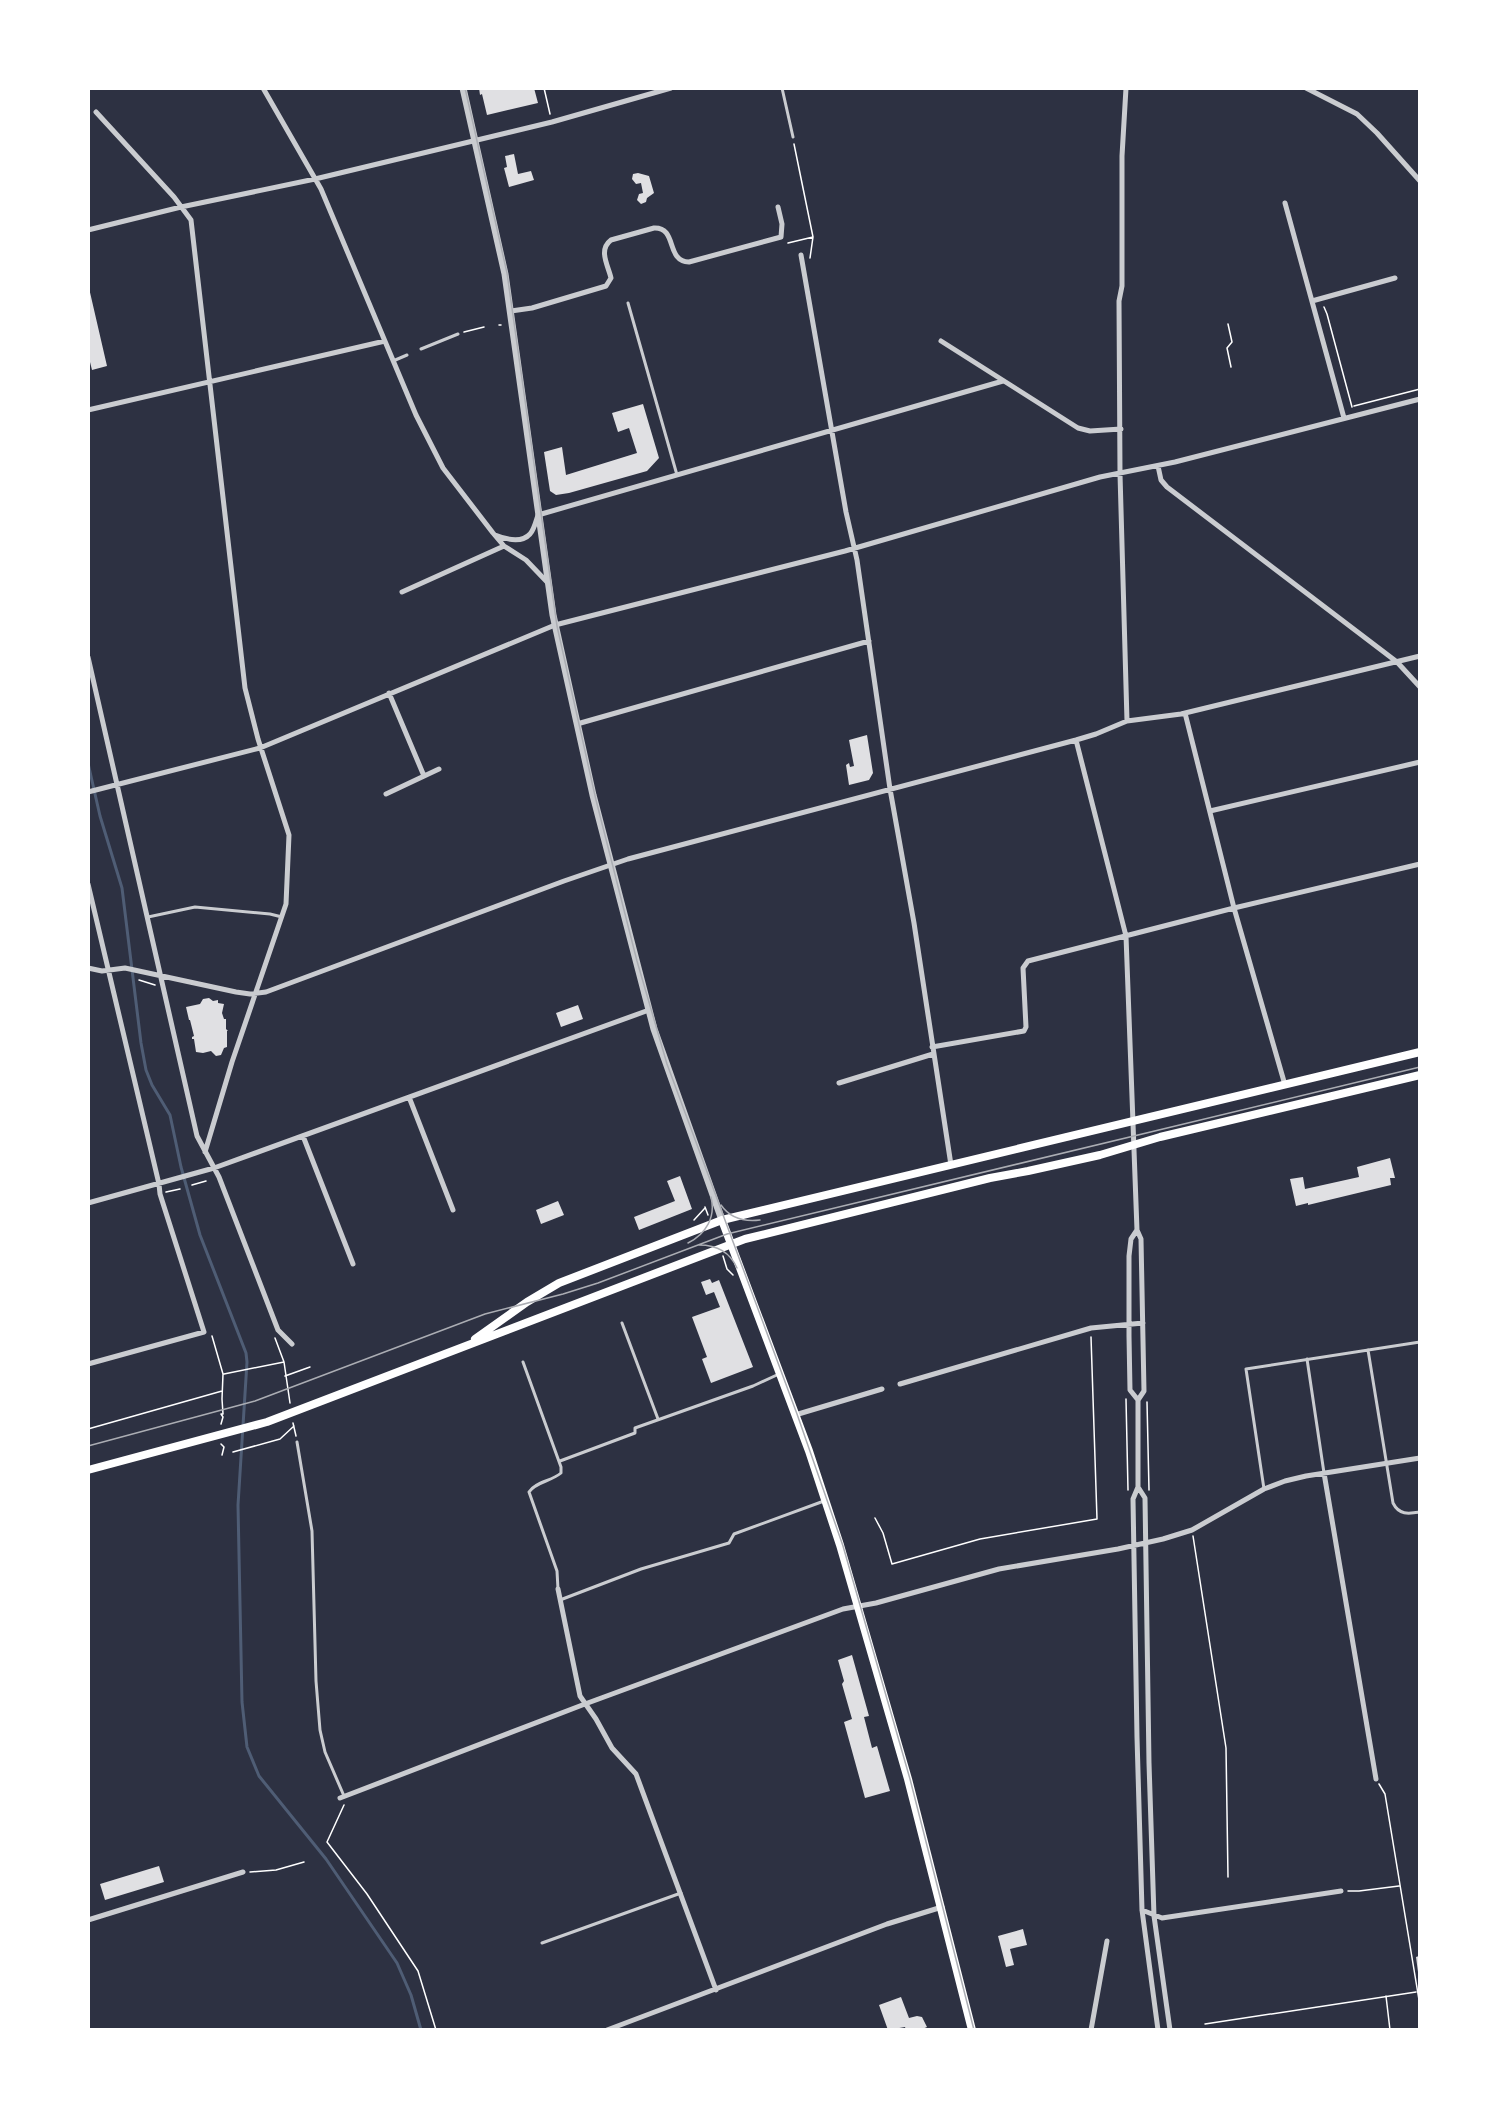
<svg xmlns="http://www.w3.org/2000/svg" width="1508" height="2118" viewBox="0 0 1508 2118" font-family="'Public Sans',sans-serif">
	<style>
		.lines { fill: none; stroke-linecap: round; stroke-linejoin: round }
		.stream { stroke: #4f5d75; stroke-width: 3 }
		.building { fill: #e0e0e3 }
		.path { stroke: #fff; stroke-width: 1.5 }
		.service { stroke: #caccd0; stroke-width: 3 }
		.minor { stroke: #caccd0; stroke-width: 5 }
		.tertiary { stroke: #caccd0; stroke-width: 7 }
		.secondary { stroke: #fff; stroke-width: 8 }
		.tram { stroke: #abadb3; stroke-width: 1.5 }
	</style>
	<rect width="100%" height="100%" fill="#2d3142"/>
	<g class="lines">
		<!-- stream -->
		<path class="stream" d="M 88,763 L 100,816 L 122,888 L 141,1043 L 146,1070 L 152,1085 L 170,1115 L 181,1167 L 200,1235 L 246,1353 L 247,1362 L 238,1505 L 242,1702 L 247,1747 L 259,1776 L 326,1859 L 397,1963 L 411,1995 L 421,2030"/>
	</g>
	<!-- building -->
	<path class="building" d="M 479,88 L 498,88 L 498,90 L 534,88 L 538,103 L 487,115 L 482,94 L 480,95 Z
		M 514,154 L 518,174 L 531,171 L 534,180 L 509,187 L 504,168 L 507,167 L 505,156 Z
		M 638,173 L 649,176 L 654,193 L 647,198 L 646,202 L 641,204 L 637,200 L 639,194 L 643,193 L 641,183 L 636,184 L 632,179 L 633,174 Z
		M 89,288 L 107,366 L 92,370 L 88,354 Z
		M 643,404 L 659,458 L 647,471 L 569,493 L 556,495 L 550,491 L 544,452 L 562,447 L 566,475 L 637,453 L 629,428 L 618,432 L 612,413 Z
		M 867,735 L 873,773 L 869,780 L 849,785 L 846,765 L 849,763 L 850,767 L 854,766 L 849,740 Z
		M 209,998 L 213,1001 L 218,1000 L 218,1003 L 224,1004 L 222,1013 L 224,1019 L 226,1019 L 226,1029 L 228,1031 L 227,1031 L 227,1047 L 224,1048 L 221,1055 L 216,1056 L 211,1051 L 203,1053 L 196,1052 L 194,1039 L 192,1039 L 192,1037 L 194,1036 L 190,1020 L 189,1020 L 186,1007 L 200,1004 L 203,999 Z
		M 578,1005 L 583,1019 L 561,1027 L 556,1013 Z
		M 1390,1158 L 1395,1178 L 1390,1178 L 1391,1185 L 1308,1205 L 1308,1203 L 1296,1206 L 1290,1179 L 1303,1177 L 1305,1189 L 1359,1177 L 1357,1167 Z
		M 680,1176 L 692,1209 L 639,1230 L 634,1217 L 675,1201 L 667,1181 Z
		M 558,1201 L 564,1215 L 541,1224 L 536,1210 Z
		M 710,1279 L 712,1283 L 719,1280 L 753,1367 L 711,1383 L 702,1359 L 707,1357 L 692,1317 L 720,1307 L 714,1292 L 706,1295 L 701,1282 Z
		M 852,1655 L 869,1716 L 864,1717 L 872,1748 L 877,1746 L 890,1791 L 865,1798 L 844,1722 L 852,1719 L 842,1684 L 844,1681 L 838,1660 Z
		M 159,1866 L 164,1882 L 105,1900 L 100,1884 Z
		M 1023,1929 L 1027,1945 L 1010,1949 L 1014,1965 L 1006,1967 L 998,1936 Z
		M 1419,1956 L 1419,1972 L 1418,1972 L 1416,1957 Z
		M 901,1997 L 909,2018 L 917,2016 L 922,2017 L 927,2027 L 920,2030 L 906,2030 L 905,2027 L 888,2030 L 879,2005 Z"/>
	<g class="lines">
		<!-- path -->
		<path class="path" d="M 544,88 L 550,114
			M 788,243 L 813,237 L 794,144
			M 810,258 L 813,237
			M 1324,307 L 1327,314 L 1352,407
			M 1228,324 L 1232,342 L 1227,348 L 1231,367
			M 499,325 L 501,325
			M 464,332 L 484,327
			M 1354,406 L 1420,389
			M 139,980 L 155,985
			M 192,1185 L 206,1181
			M 166,1192 L 180,1189
			M 705,1207 L 708,1215
			M 694,1220 L 705,1208
			M 723,1256 L 727,1269 L 733,1275
			M 212,1336 L 223,1374 L 222,1399 L 223,1414 L 221,1414 L 223,1417 L 221,1424
			M 275,1338 L 284,1362 L 290,1403
			M 224,1374 L 284,1362
			M 285,1376 L 310,1367
			M 1126,1399 L 1128,1490
			M 1147,1402 L 1149,1490
			M 293,1423 L 296,1436
			M 88,1429 L 222,1391
			M 221,1444 L 224,1447 L 222,1455
			M 233,1452 L 280,1439 L 294,1426
			M 875,1518 L 883,1533 L 892,1564 L 980,1539 L 1097,1519 L 1091,1337
			M 1193,1536 L 1226,1748 L 1228,1877
			M 1379,1784 L 1385,1794 L 1420,2006
			M 344,1805 L 327,1842 L 367,1894 L 418,1971 L 436,2030
			M 250,1872 L 276,1870 L 304,1862
			M 1348,1891 L 1359,1891 L 1399,1886
			M 1386,1996 L 1390,2030
			M 1205,2024 L 1416,1992"/>
		<!-- service -->
		<path class="service" d="M 782,88 L 793,137
			M 628,303 L 677,475
			M 421,349 L 458,334
			M 393,361 L 407,355
			M 148,917 L 195,907 L 270,914 L 282,917
			M 622,1323 L 658,1419
			M 1368,1350 L 1393,1503 C 1399,1515 1408,1514 1420,1512
			M 1307,1359 L 1324,1473
			M 523,1362 L 561,1467 L 561,1473 C 552,1481 535,1482 529,1492 L 557,1571 L 558,1589
			M 297,1442 L 312,1531 L 316,1681 L 320,1730 L 325,1752 L 344,1796
			M 560,1461 L 635,1433 L 635,1428 L 753,1386 L 779,1374
			M 1264,1489 L 1246,1369 L 1420,1342
			M 560,1600 L 641,1569 L 729,1543 L 734,1534 L 824,1501
			M 542,1943 L 681,1893"/>
		<!-- minor -->
		<path class="minor" d="M 263,88 L 321,189 L 416,415 L 443,468 L 493,533 L 504,546 L 526,560 L 548,583
			M 1126,88 L 1122,156 L 1122,286 L 1119,301 L 1120,474 L 1127,721
			M 1306,88 L 1357,114 L 1377,133 L 1420,181
			M 96,112 L 174,197 L 191,220 L 245,688 L 258,739 L 289,835 L 286,904 L 232,1062 L 205,1152
			M 1285,203 L 1344,418
			M 88,230 L 181,207 L 315,179 L 552,122 L 671,88
			M 801,255 L 846,512 L 857,560 L 890,789 L 914,923 L 951,1165
			M 1312,301 L 1395,278
			M 511,311 L 532,308 L 606,286 L 611,278 C 608,265 598,250 611,240 L 654,228 C 678,227 665,261 689,262 L 781,237 L 782,224 L 778,207
			M 941,341 L 1078,428 L 1090,431 L 1121,429
			M 88,410 L 385,341
			M 1158,466 L 1161,480 L 1167,487 L 1397,662 L 1420,687
			M 495,535 C 505,539 521,544 530,534 C 534,530 536,521 538,515 L 1003,381
			M 402,592 L 504,546
			M 88,657 L 197,1136 L 219,1177 L 278,1330 L 292,1344
			M 389,693 L 424,776
			M 577,724 L 869,641
			M 1076,740 L 1126,936 L 1137,1230 L 1141,1239 L 1144,1391 L 1138,1400 L 1138,1487 L 1133,1499 L 1137,1737 L 1142,1910 L 1158,2030
			M 88,792 L 260,748 L 555,625 L 845,551 L 1100,477 L 1175,462 L 1420,399
			M 386,794 L 439,769
			M 1210,811 L 1420,762
			M 88,884 L 159,1184 L 160,1194 L 204,1332 L 88,1364
			M 88,968 L 102,971 L 125,968 L 236,992 L 250,994 L 266,992 L 564,881 L 628,859 L 1076,740 L 1096,734 L 1127,721 L 1181,714 L 1420,656
			M 932,1047 L 1024,1031 L 1026,1027 L 1023,968 L 1028,961 L 1234,908 L 1185,713
			M 839,1083 L 933,1054
			M 1285,1085 L 1234,908 L 1420,864
			M 409,1097 L 453,1210
			M 303,1136 L 353,1264
			M 88,1203 L 214,1168 L 649,1010
			M 1137,1230 L 1131,1239 L 1129,1256 L 1129,1336 L 1130,1390 L 1138,1400
			M 900,1384 L 1091,1328 L 1143,1323
			M 795,1415 L 882,1389
			M 1324,1473 L 1376,1779
			M 1138,1487 L 1145,1498 L 1149,1763 L 1154,1916 L 1170,2030
			M 558,1589 L 580,1696 L 596,1719 L 612,1748 L 636,1774 L 716,1990
			M 340,1798 L 585,1704 L 843,1609 L 876,1603 L 999,1569 L 1118,1549 L 1163,1539 L 1192,1530 L 1264,1489 L 1285,1481 L 1306,1476 L 1420,1458
			M 1142,1910 L 1162,1918 L 1341,1891
			M 88,1920 L 243,1872
			M 607,2030 L 887,1924 L 942,1907
			M 1091,2030 L 1107,1941"/>
		<!-- tertiary -->
		<path class="tertiary" d="M 463,88 L 505,274 L 553,615 L 593,795 L 654,1029 L 722,1220"/>
		<!-- secondary -->
		<path class="secondary" d="M 722,1220 L 809,1451 L 840,1545 L 908,1779 L 972,2030
			M 475,1339 L 527,1302 L 559,1283 L 722,1220 L 1420,1052
			M 88,1470 L 267,1422 L 745,1239 L 990,1178 L 1028,1171 L 1100,1155 L 1160,1137 L 1420,1075"/>
		<!-- tram -->
		<path class="tram" d="M 465,88 L 507,273 L 557,626 L 596,800 L 637,961 L 667,1064 L 797,1414 L 843,1546 L 910,1779 L 974,2030
			M 721,1205 C 730,1218 744,1222 760,1220
			M 688,1243 C 706,1234 716,1217 711,1197
			M 699,1245 C 716,1245 730,1252 737,1268
			M 88,1446 L 255,1401 L 485,1314 L 563,1294 L 598,1283 L 727,1234 L 1420,1067"/>
	</g>
	<!-- border -->
	<rect width="1508" height="2118" fill="none" stroke="#ffffff" stroke-width="180"/>
</svg>
